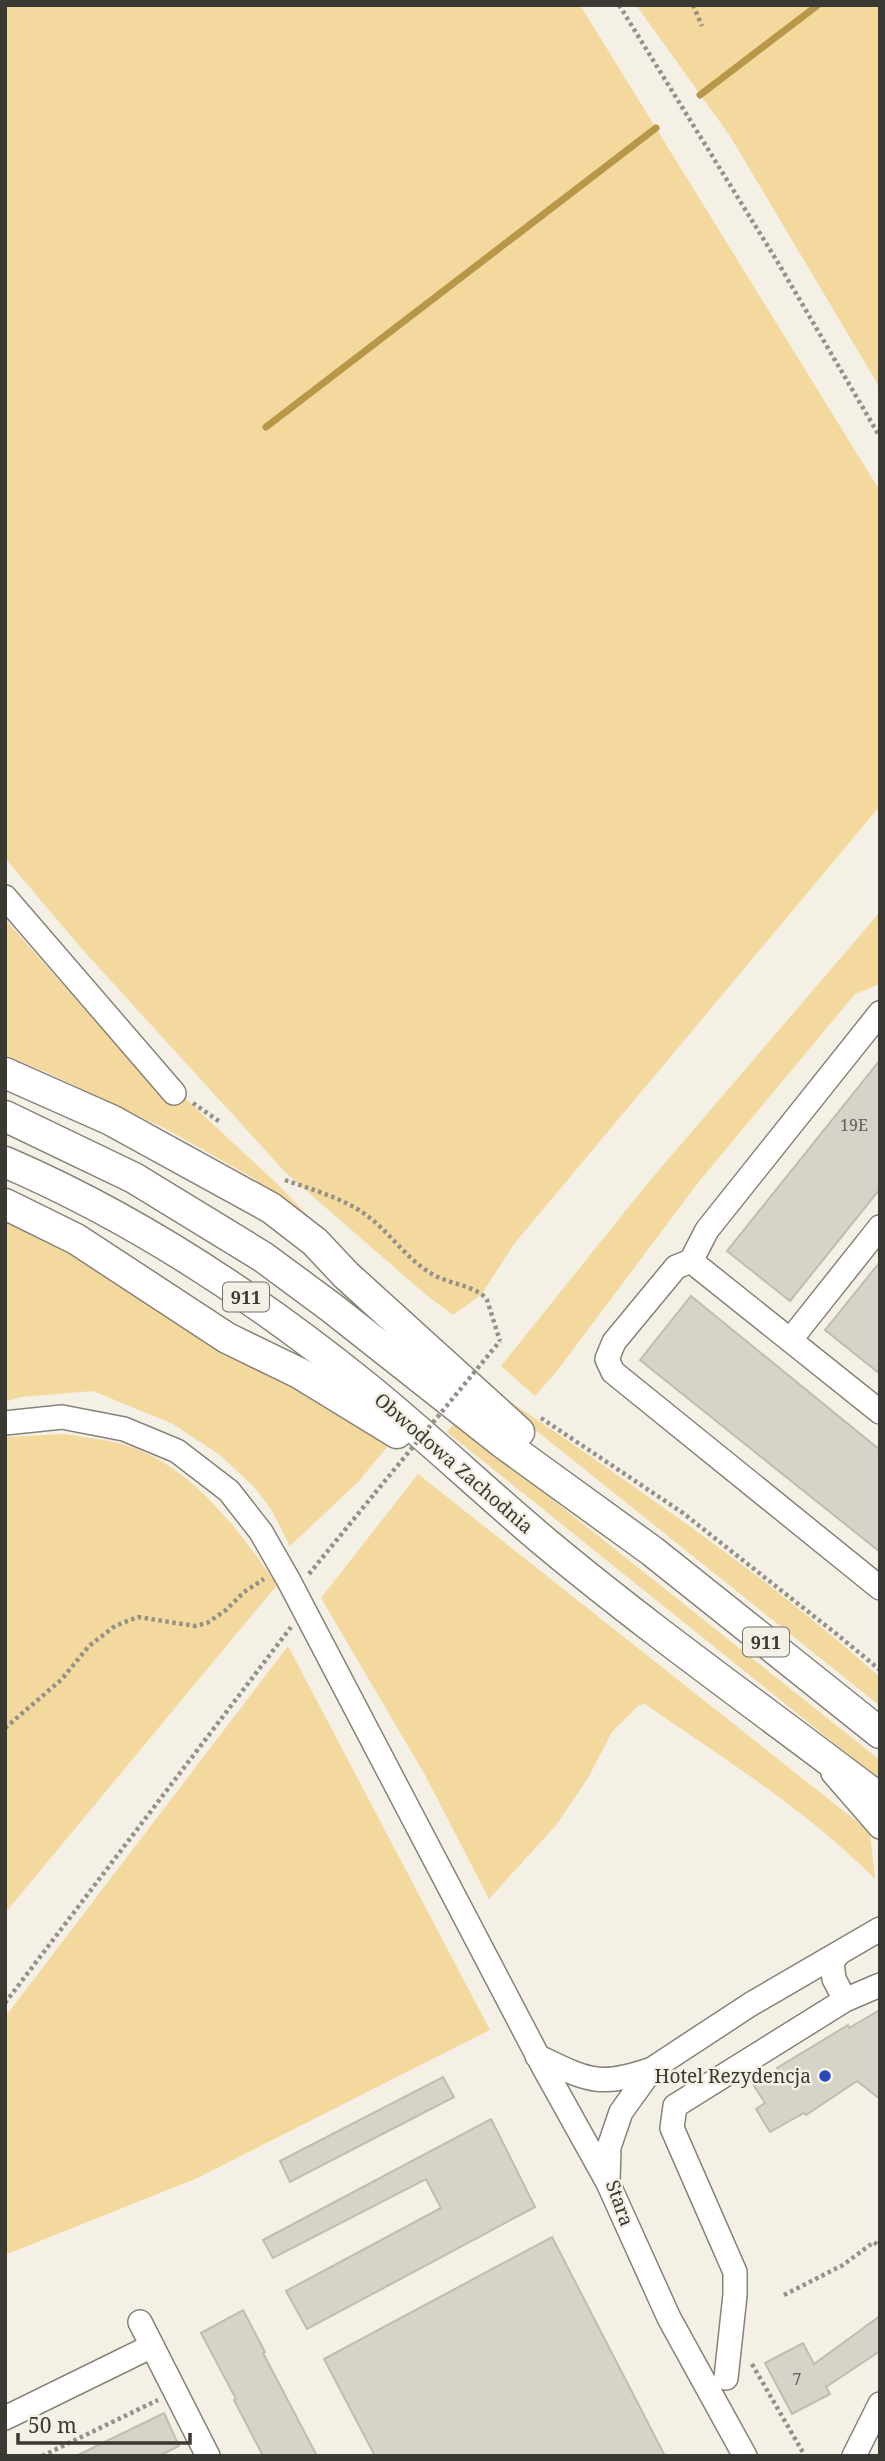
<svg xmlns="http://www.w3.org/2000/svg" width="885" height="2461" viewBox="0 0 885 2461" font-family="'Noto Serif',serif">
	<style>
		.green { fill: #f3d99d }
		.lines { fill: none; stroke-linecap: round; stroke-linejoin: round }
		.stream { stroke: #b89748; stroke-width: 7 }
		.building { fill: #d7d3c8; stroke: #c0bcb1; stroke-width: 2 }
		.minor-casing { stroke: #878379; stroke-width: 26 }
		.major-casing { stroke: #878379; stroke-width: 33 }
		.path { stroke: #949189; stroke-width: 4.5; stroke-dasharray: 3.5 3.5; stroke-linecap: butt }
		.minor { stroke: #fff; stroke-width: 23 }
		.major { stroke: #fff; stroke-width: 30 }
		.path-bridge { stroke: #949189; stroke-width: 4.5; stroke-dasharray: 3.5 3.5; stroke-linecap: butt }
		.poi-dot { fill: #2c49ba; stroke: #f4f0e5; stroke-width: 2.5 }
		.labels { text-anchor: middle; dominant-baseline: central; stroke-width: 5; stroke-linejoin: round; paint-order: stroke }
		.number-label { font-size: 16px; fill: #626059 }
		.shield { fill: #f4f0e5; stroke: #727069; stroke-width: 2 }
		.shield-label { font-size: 18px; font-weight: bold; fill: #3b3934 }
		.street-label { font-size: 19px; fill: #3b3934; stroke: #f4f0e5 }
		.poi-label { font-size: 19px; fill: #3b3934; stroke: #f4f0e5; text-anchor: end }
	</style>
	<rect width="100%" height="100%" fill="#f4f0e5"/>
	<!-- green -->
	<path class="green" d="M 5,5 L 580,5 L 880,491 L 880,806 L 514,1244 L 481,1295 L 453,1315 L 425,1294 L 286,1173 L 82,949 L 5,858 Z
		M 636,5 L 880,5 L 880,388 L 730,136 Z
		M 880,912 L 880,984 L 855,994 L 697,1184 L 557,1371 L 535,1396 L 501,1366 L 647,1184 Z
		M 5,919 L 164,1099 L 186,1099 L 273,1180 L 326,1234 L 253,1178 L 168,1130 L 48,1073 L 5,1056 Z
		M 5,1222 L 92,1265 L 351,1418 L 388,1446 L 358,1482 L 290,1546 L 271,1509 L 254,1487 L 220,1455 L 173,1424 L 93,1391 L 20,1397 L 5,1402 Z
		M 486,1385 C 621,1477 757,1568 880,1677 L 880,1706 L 483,1388 Z
		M 455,1422 L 880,1760 L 880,1780 L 447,1432 Z
		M 65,1434 C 82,1437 101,1439 118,1443 C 189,1461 238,1529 277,1585 L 5,1913 L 5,1437 Z
		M 418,1474 L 870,1832 L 875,1879 C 807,1810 724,1759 645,1704 L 639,1705 L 612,1732 L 588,1778 L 557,1824 L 489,1899 L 425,1775 L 321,1598 Z
		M 288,1646 L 490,2030 L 195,2179 L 5,2255 L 5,2017 Z"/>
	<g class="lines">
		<!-- stream -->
		<path class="stream" d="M 700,95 L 818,5
			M 266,427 L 656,128"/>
	</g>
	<!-- building -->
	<path class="building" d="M 880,1060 L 880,1189 L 790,1301 L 727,1251 Z
		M 880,1262 L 880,1374 L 825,1330 Z
		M 691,1296 L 880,1450 L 880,1552 L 640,1360 Z
		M 880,2010 L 880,2099 L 857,2081 L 806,2115 L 804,2113 L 770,2132 L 756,2109 L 765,2103 L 754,2086 L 779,2070 L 777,2068 L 848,2025 L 849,2028 Z
		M 443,2077 L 454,2097 L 290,2182 L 280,2161 Z
		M 491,2119 L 535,2207 L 307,2329 L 286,2291 L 441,2208 L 426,2179 L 273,2258 L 263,2240 Z
		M 552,2237 L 665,2456 L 375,2456 L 324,2359 Z
		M 243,2310 L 265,2352 L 263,2353 L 317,2456 L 263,2456 L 234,2400 L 236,2399 L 201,2333 Z
		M 880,2316 L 880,2351 L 826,2387 L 830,2394 L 792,2414 L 765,2363 L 803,2343 L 814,2364 Z
		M 164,2413 L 179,2446 L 159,2456 L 76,2456 Z"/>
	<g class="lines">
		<defs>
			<path id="minor" d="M 5,897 L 174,1093
				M 691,1261 L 707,1230 L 880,1013
				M 791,1339 L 880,1227
				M 880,1412 L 691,1261 L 676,1267 L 614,1342 L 607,1359 L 613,1372 L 880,1588
				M 5,1423 L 62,1417 L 124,1429 L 177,1451 L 229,1491 L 261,1532 L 289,1581 L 544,2068 L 608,2183 L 669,2318 L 745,2456
				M 833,1773 L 880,1827
				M 839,1953 L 832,1962 L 834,1979 L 845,2000
				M 537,2056 C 587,2080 598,2088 652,2069
				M 608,2182 L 609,2147 L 621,2112 L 652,2069 L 751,2004 L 880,1929
				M 140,2322 L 208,2456
				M 726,2378 L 735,2295 L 735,2272 L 672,2128 L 675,2106 L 845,2000 L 880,1985
				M 5,2418 L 152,2346
				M 854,2456 L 880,2404"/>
			<path id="major" d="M 5,1073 L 111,1120 L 271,1208 L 315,1242 L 346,1275 L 519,1432
				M 5,1116 L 134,1178 L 263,1257 L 332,1308 L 503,1443 L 652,1551 L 880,1733
				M 5,1162 C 135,1218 255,1297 365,1386 C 427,1436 485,1492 546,1543 C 654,1633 769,1714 880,1799
				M 5,1204 L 76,1239 L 227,1338 L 299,1373 L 397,1433"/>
		</defs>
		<!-- minor casing -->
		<use href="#minor" class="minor-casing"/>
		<!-- major casing -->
		<use href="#major" class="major-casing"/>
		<!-- path -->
		<path class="path" d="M 619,5 L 777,261 L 880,437
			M 693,5 L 702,26
			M 193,1103 L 220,1122
			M 285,1180 C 313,1190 344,1198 369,1217 C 392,1235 408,1261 434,1275 C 449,1284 478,1286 487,1300 L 500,1341
			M 541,1418 L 683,1513 L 839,1636 L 880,1670
			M 309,1574 L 375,1493
			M 5,1728 L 61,1680 L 89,1646 L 115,1626 L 138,1617 L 195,1626 L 207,1623 L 226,1610 L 244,1592 L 264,1579
			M 5,2003 L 291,1627
			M 784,2295 L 843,2265 L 874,2242 L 880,2247
			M 752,2364 L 805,2456
			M 42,2456 L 158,2400"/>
		<!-- minor -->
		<use href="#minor" class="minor"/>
		<!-- major -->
		<use href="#major" class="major"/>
		<!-- path-bridge -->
		<path class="path-bridge" d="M 375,1493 L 500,1341"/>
	</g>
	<!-- markers -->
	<circle class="poi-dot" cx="825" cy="2076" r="7"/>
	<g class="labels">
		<!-- number labels -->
		<g class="number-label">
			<text x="854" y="1125">19E</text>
			<text x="797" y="2379">7</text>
		</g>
		<!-- shield labels -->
		<g class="shield">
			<rect x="223" y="1282.5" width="46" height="29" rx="5"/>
			<rect x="743" y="1627.5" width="46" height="29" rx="5"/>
		</g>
		<g class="shield-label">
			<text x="246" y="1297">911</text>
			<text x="766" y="1642">911</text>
		</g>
		<!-- street labels -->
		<g class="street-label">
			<text transform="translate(454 1463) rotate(41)">Obwodowa Zachodnia</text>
			<text transform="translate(620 2203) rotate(70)">Stara</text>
		</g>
		<!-- poi labels -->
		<g class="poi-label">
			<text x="811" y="2076">Hotel Rezydencja</text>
		</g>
	</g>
	<!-- border -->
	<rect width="885" height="2461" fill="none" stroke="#3b3934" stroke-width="14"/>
	<!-- scale -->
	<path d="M18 2433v10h172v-10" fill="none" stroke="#3b3934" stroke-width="3.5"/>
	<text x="28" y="2433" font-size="21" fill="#3b3934" stroke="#f4f0e5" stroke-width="5" paint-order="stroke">50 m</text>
</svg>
